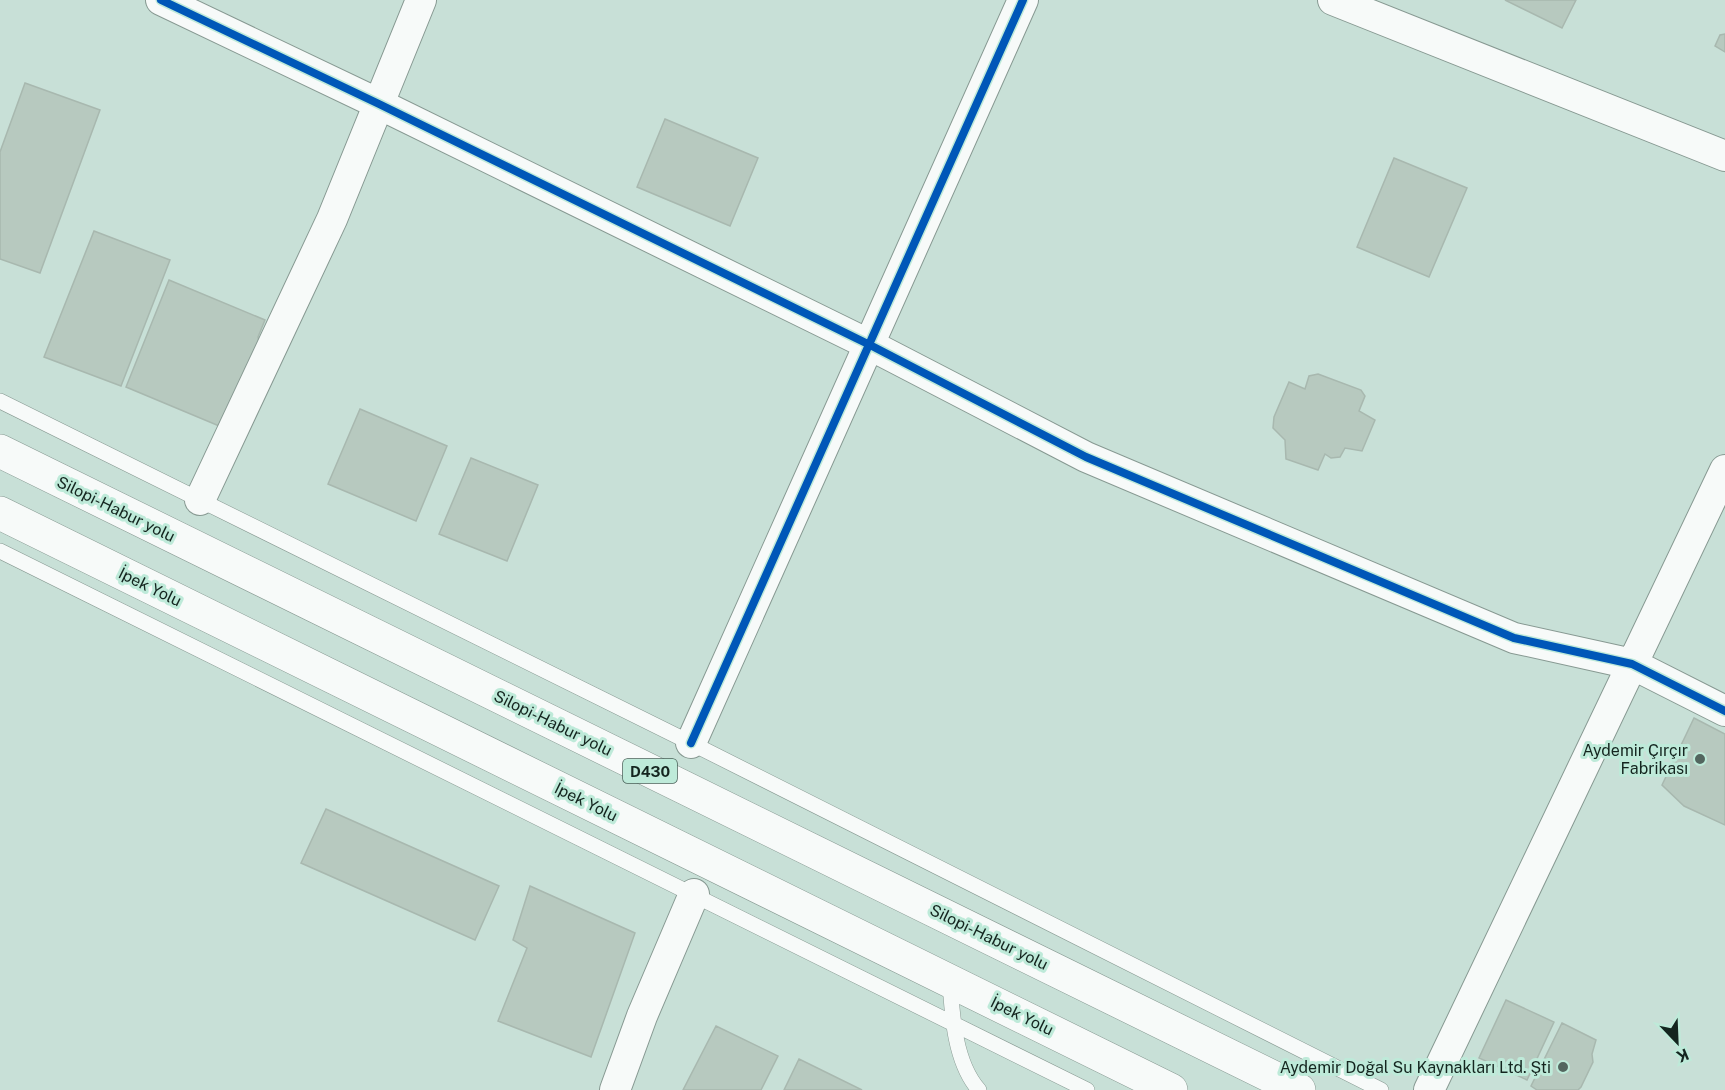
<svg xmlns="http://www.w3.org/2000/svg" width="1725" height="1090" viewBox="0 0 1725 1090" font-family="'Public Sans',sans-serif">
	<style>
		.building { fill: #b7c9bf; stroke: #a8b8af; stroke-width: 1.5 }
		.lines { fill: none; stroke-linecap: round; stroke-linejoin: round }
		.lane-casing { stroke: #879992; stroke-width: 16 }
		.street-casing { stroke: #879992; stroke-width: 32 }
		.highway-casing { stroke: #879992; stroke-width: 34 }
		.lane { stroke: #f7faf9; stroke-width: 15 }
		.street { stroke: #f7faf9; stroke-width: 30 }
		.highway { stroke: #f7faf9; stroke-width: 33 }
		.cycleway-casing { stroke: #beead9; stroke-width: 11 }
		.cycleway { stroke: #0057b8; stroke-width: 8 }
		.poi-dot { fill: #53665f; stroke: #beead9; stroke-width: 2 }
		.labels { text-anchor: middle; dominant-baseline: central; stroke-width: 6; stroke-linejoin: round; paint-order: stroke }
		.shield { fill: #beead9; stroke: #476057; stroke-width: 1.5 }
		.shield-label { font-size: 15px; font-weight: bold; fill: #14251f }
		.street-label { font-size: 16px; fill: #14251f; stroke: #beead9 }
		.poi-label { font-size: 16px; fill: #14251f; stroke: #beead9; text-anchor: end }
	</style>
	<rect width="100%" height="100%" fill="#c8e0d7"/>
	<!-- building -->
	<path class="building" d="M 1505,0 L 1576,0 L 1562,28 Z
		M 1725,34 L 1725,52 L 1715,46 L 1720,35 Z
		M 25,83 L 100,110 L 40,273 L 0,259 L 0,152 Z
		M 665,119 L 758,158 L 730,226 L 637,187 Z
		M 1394,158 L 1467,188 L 1429,277 L 1357,247 Z
		M 94,231 L 170,260 L 121,386 L 44,357 Z
		M 169,280 L 265,320 L 258,337 L 261,351 L 224,428 L 126,387 Z
		M 1318,374 L 1361,390 L 1365,396 L 1359,411 L 1375,420 L 1362,451 L 1345,448 L 1340,457 L 1331,458 L 1325,454 L 1318,470 L 1286,459 L 1285,440 L 1273,428 L 1274,417 L 1289,382 L 1305,389 L 1309,376 Z
		M 360,409 L 447,446 L 416,521 L 328,484 Z
		M 471,458 L 538,485 L 507,561 L 439,534 Z
		M 1694,718 L 1725,734 L 1725,825 L 1684,806 L 1662,785 Z
		M 326,809 L 499,886 L 475,940 L 301,863 Z
		M 530,886 L 635,933 L 591,1057 L 498,1021 L 527,948 L 513,940 Z
		M 1506,1000 L 1554,1022 L 1527,1080 L 1479,1058 Z
		M 1562,1023 L 1596,1040 L 1592,1054 L 1593,1062 L 1581,1087 L 1578,1090 L 1537,1090 L 1531,1086 Z
		M 716,1026 L 778,1056 L 761,1090 L 683,1090 Z
		M 799,1059 L 862,1090 L 784,1090 Z"/>
	<g class="lines">
		<defs>
			<path id="lane" d="M 0,401 L 691,743 L 1381,1090
				M 0,551 L 1087,1090
				M 950,981 C 952,1016 955,1063 979,1090"/>
			<path id="street" d="M 161,0 L 379,104 L 870,345 L 1086,457 L 1514,638 L 1632,664 L 1725,711
				M 1333,0 L 1725,156
				M 200,500 L 332,219 L 421,0
				M 691,743 L 1023,0
				M 615,1090 L 642,1016 L 694,894
				M 1429,1090 L 1725,470"/>
			<path id="highway" d="M 0,451 L 1299,1090
				M 0,513 L 1171,1090"/>
		</defs>
		<!-- lane casing -->
		<use href="#lane" class="lane-casing"/>
		<!-- street casing -->
		<use href="#street" class="street-casing"/>
		<!-- highway casing -->
		<use href="#highway" class="highway-casing"/>
		<!-- lane -->
		<use href="#lane" class="lane"/>
		<!-- street -->
		<use href="#street" class="street"/>
		<!-- highway -->
		<use href="#highway" class="highway"/>
		<defs>
			<path id="cycleway" d="M 161,0 L 379,104 L 870,345 L 1086,457 L 1514,638 L 1632,664 L 1725,711
				M 691,743 L 1023,0"/>
		</defs>
		<!-- cycleway casing -->
		<use href="#cycleway" class="cycleway-casing"/>
		<!-- cycleway -->
		<use href="#cycleway" class="cycleway"/>
	</g>
	<!-- markers -->
	<g class="poi-dot">
		<circle cx="1700" cy="759" r="6"/>
		<circle cx="1563" cy="1067" r="6"/>
	</g>
	<g class="labels">
		<!-- shield labels -->
		<rect class="shield" x="623" y="759" width="54" height="24" rx="4.5"/>
		<g class="shield-label">
			<text x="650" y="771">D430</text>
		</g>
		<!-- street labels -->
		<g class="street-label">
			<text transform="translate(116 509) rotate(26)">Silopi-Habur yolu</text>
			<text transform="translate(150 587) rotate(26)">İpek Yolu</text>
			<text transform="translate(553 723) rotate(26)">Silopi-Habur yolu</text>
			<text transform="translate(586 802) rotate(26)">İpek Yolu</text>
			<text transform="translate(989 937) rotate(26)">Silopi-Habur yolu</text>
			<text transform="translate(1022 1016) rotate(26)">İpek Yolu</text>
		</g>
		<!-- poi labels -->
		<g class="poi-label">
			<text x="1688" y="750">Aydemir Çırçır<tspan x="1688" dy="18">Fabrikası</tspan></text>
			<text x="1551" y="1067">Aydemir Doğal Su Kaynakları Ltd. Şti</text>
		</g>
	</g>
	<!-- north arrow -->
	<g transform="translate(1677 1042) rotate(157)" stroke="#beead9" stroke-width="4.5" paint-order="stroke">
	<path d="M0-4.5L10 22L0 15L-10 22Z" fill="#14251f"/>
	<text y="-9" font-size="16" font-weight="bold" text-anchor="middle" fill="#14251f">K</text>
	</g>
</svg>
